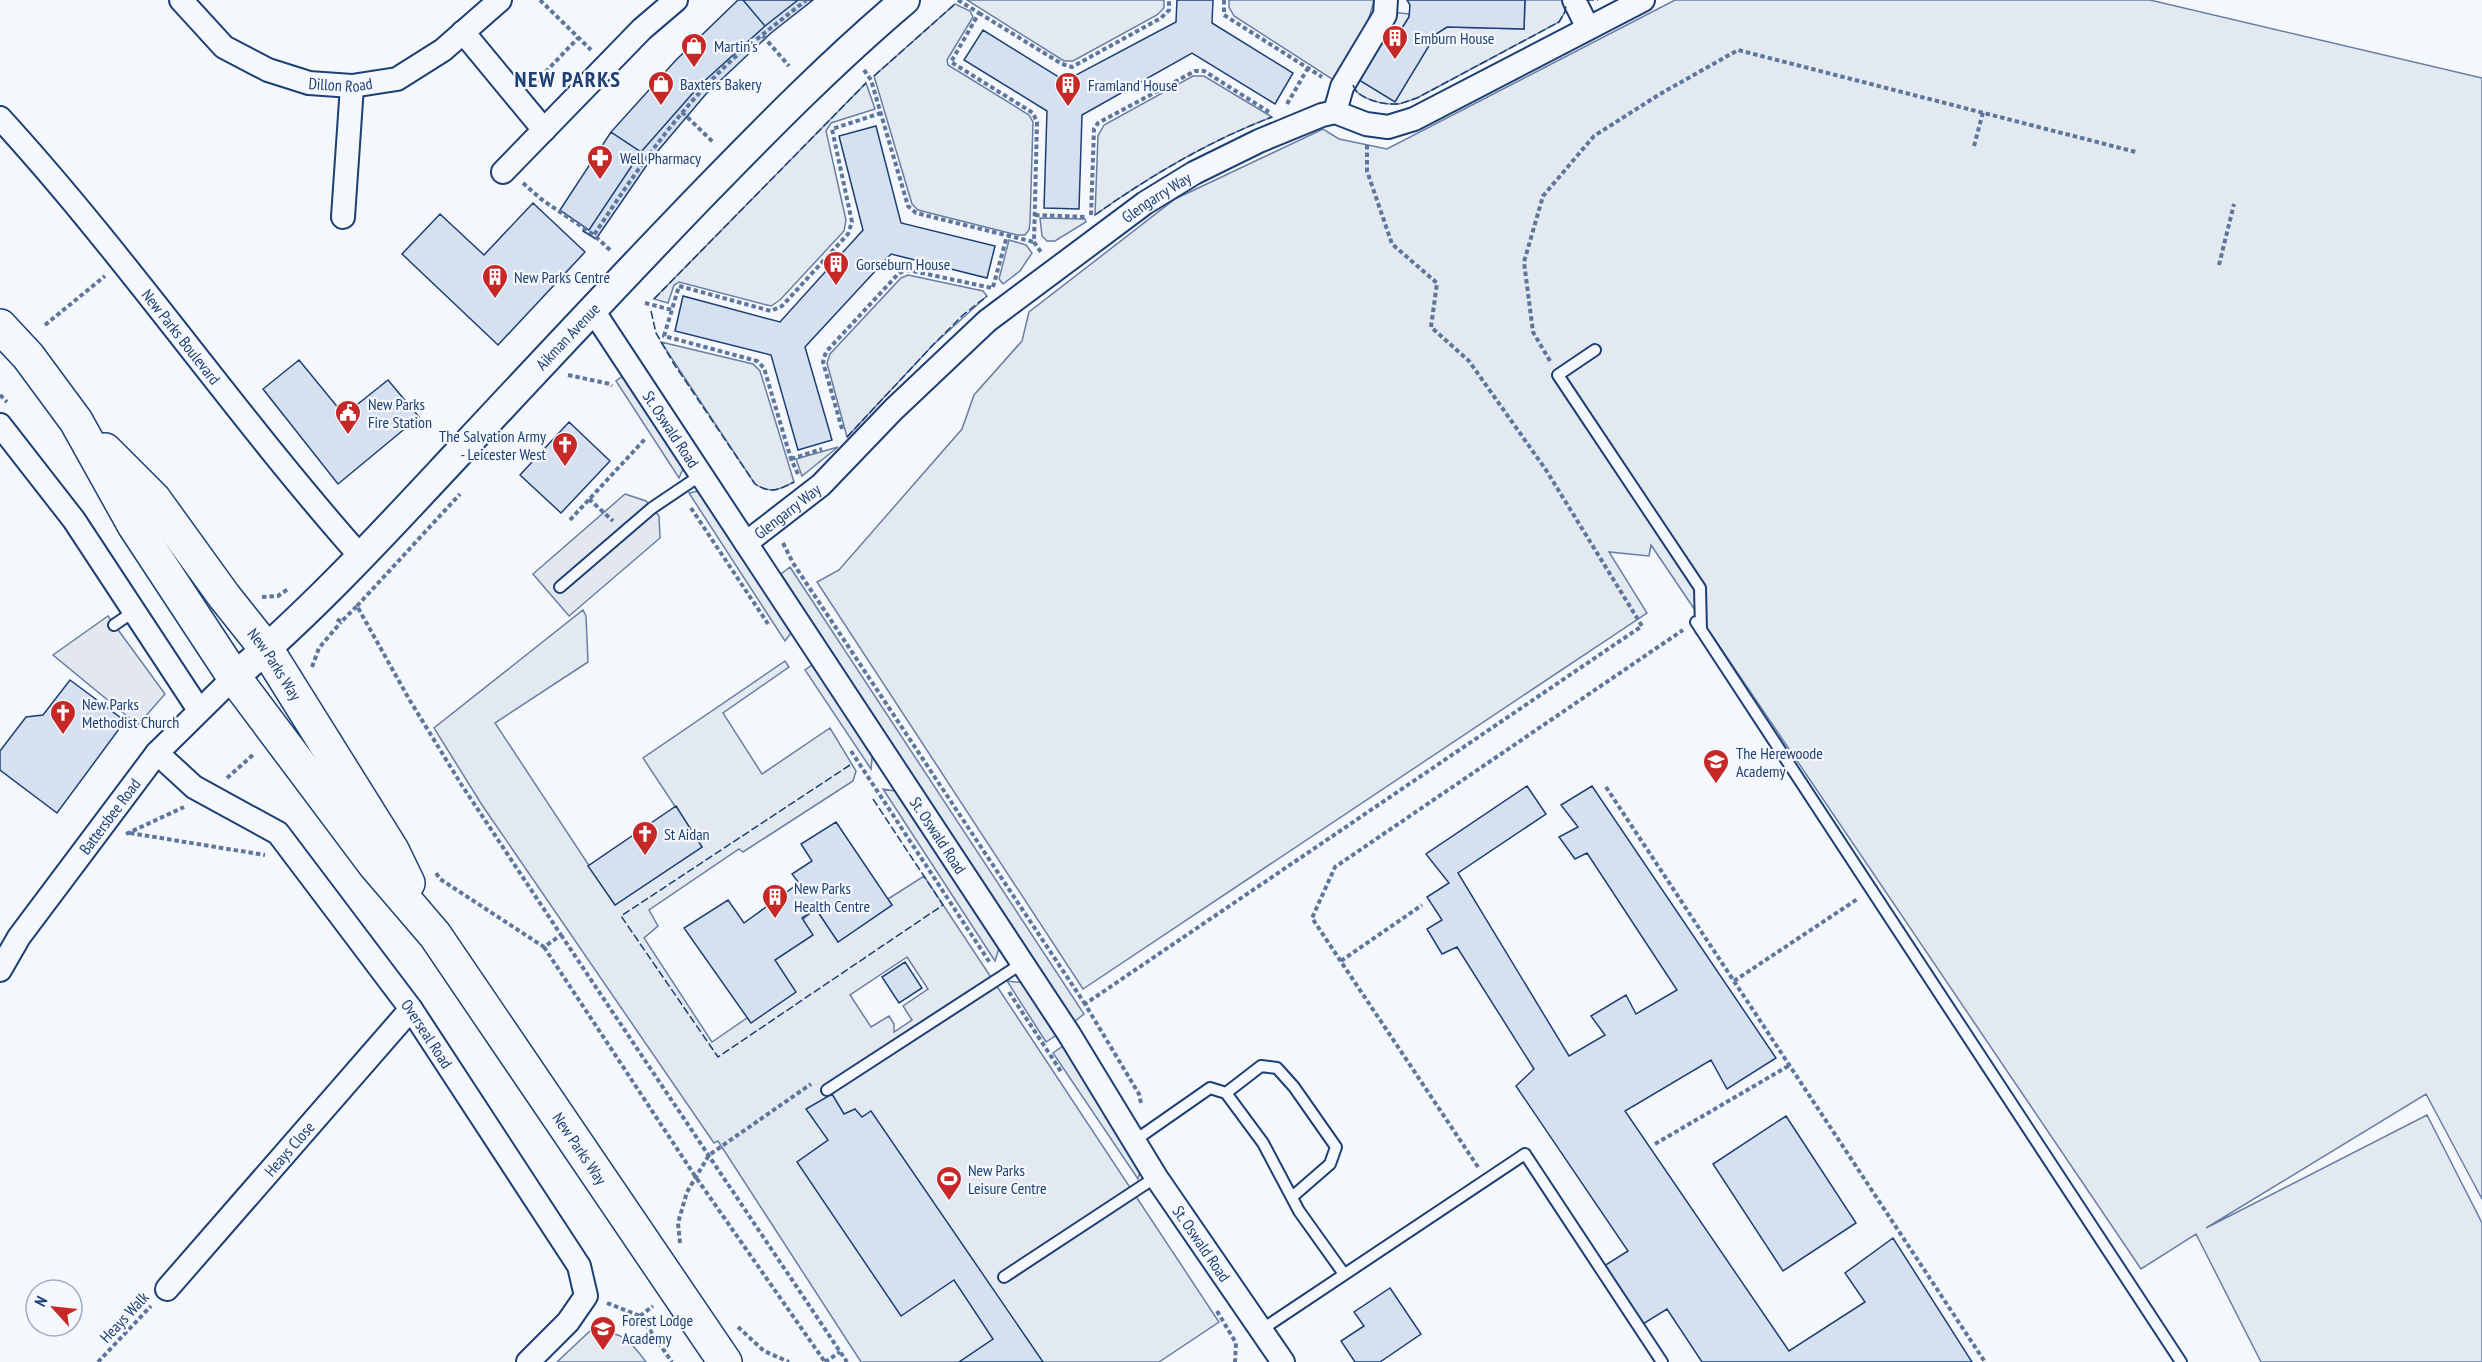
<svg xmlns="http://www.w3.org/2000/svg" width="2482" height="1362" viewBox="0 0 2482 1362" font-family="'PT Sans Narrow',sans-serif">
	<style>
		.green { fill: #e3e9f0; stroke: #687fa3; stroke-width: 1.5; fill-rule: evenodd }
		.parking { fill: #e3e8f0; stroke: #687fa3; stroke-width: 1.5 }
		.building { fill: #d5e0f0; stroke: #1d3f73; stroke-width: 1.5 }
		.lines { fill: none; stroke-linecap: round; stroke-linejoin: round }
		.service-casing { stroke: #1d3f73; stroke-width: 14 }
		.minor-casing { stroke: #1d3f73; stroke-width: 26 }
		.tertiary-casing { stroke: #1d3f73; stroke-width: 32 }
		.trunk-casing { stroke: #1d3f73; stroke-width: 36 }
		.path { stroke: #5e769c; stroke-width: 4; stroke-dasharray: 4.5 3; stroke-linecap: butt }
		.service { stroke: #f4f7fb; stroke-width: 10 }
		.minor { stroke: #f4f7fb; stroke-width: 22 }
		.tertiary { stroke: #f4f7fb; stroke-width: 28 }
		.trunk { stroke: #f4f7fb; stroke-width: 33 }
		.fence { stroke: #1d3f73; stroke-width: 1.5; stroke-dasharray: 8 3; stroke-linecap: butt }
		.labels { text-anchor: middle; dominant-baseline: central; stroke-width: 4.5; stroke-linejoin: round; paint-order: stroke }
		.poi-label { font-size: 16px; fill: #1d3f73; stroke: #f4f7fb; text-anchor: start }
		.street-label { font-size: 16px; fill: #1d3f73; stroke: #f4f7fb }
		.district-label { font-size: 22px; font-weight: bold; letter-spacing: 1.5px; fill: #1d3f73; stroke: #f4f7fb }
	</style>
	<rect width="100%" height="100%" fill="#f4f7fb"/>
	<!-- green -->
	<path class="green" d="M 967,0 L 1164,0 L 1164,8 L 1157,15 L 1073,61 L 1064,61 Z
		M 1229,0 L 1374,0 L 1374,1 L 1366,28 L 1335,81 L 1234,16 L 1229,7 Z
		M 1525,0 L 1565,0 L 1565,12 L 1559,22 L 1417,98 C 1411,100 1404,103 1398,104 C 1385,105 1358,100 1353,86 L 1391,12 L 1409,14 L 1409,17 L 1394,41 L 1386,37 L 1359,80 L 1447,27 L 1524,29 Z
		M 1675,0 L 2150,0 L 2482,78 L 2482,1199 L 2426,1094 L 2206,1228 L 2427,1115 L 2482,1223 L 2482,1362 L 2261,1362 L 2196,1234 L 2141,1269 L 1651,545 L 1649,556 L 1609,552 L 1647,613 L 1083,989 L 817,582 L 839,570 L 962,429 L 974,395 L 1022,341 L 1029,312 L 1175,199 L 1323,129 L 1339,139 L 1387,149 Z
		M 955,4 L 970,11 L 973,17 L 947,60 L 948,65 L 1029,115 L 1033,122 L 1030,223 L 1029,230 L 1025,235 L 1017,235 L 918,210 L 912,204 L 874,76 Z
		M 1193,76 L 1204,76 L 1272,117 C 1209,141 1150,176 1095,215 L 1098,136 L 1104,125 Z
		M 866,83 L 875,109 L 831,123 L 826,131 L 846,220 L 844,231 L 780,300 L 771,306 L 679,282 L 674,285 L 668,303 L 654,299 Z
		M 1040,218 L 1085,219 L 1086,222 L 1055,241 L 1047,241 L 1042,236 Z
		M 1009,240 L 1026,245 L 1032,253 L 1020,271 L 1003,284 L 999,279 Z
		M 908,275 L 983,291 L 987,296 L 933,345 L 847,437 L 827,363 L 830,354 L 901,278 Z
		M 661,342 L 753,364 L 760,371 L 794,482 C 779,490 770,494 755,484 Z
		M 627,373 L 685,464 L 679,478 L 616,381 Z
		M 838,447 L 802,476 L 796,459 Z
		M 703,490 L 794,629 L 785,641 L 689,493 Z
		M 790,567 L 1084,1014 L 1074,1022 L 781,574 Z
		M 583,610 L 586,616 L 588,662 L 495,723 L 615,905 L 702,847 L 643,758 L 785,661 L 789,667 L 723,713 L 762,774 L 830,728 L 856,771 L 853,781 L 743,852 L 739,849 L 649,910 L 658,926 L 644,938 L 712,1042 L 747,1018 L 751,1022 C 766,983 779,933 816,909 L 838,942 L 892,905 L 888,899 L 924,876 L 1219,1322 L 1159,1362 L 861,1362 L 718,1141 L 714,1143 L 482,805 L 434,728 ZM 907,957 L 928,989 L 903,1006 L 912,1020 L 894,1032 L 894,1024 L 889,1016 L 871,1027 L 850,995 Z
		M 816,662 L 873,749 L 871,769 L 805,670 Z
		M 883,789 L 901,792 L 1000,945 L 995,961 Z
		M 1007,981 L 1026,983 L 1058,1034 L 1046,1042 Z
		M 1066,1044 L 1142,1164 L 1138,1179 L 1053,1053 Z
		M 591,1330 C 622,1333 627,1336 646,1362 L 557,1362 Z"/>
	<!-- parking -->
	<path class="parking" d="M 625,494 L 646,501 L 659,516 L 660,538 L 569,616 L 533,574 Z
		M 108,616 L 165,694 L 138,725 L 53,655 Z"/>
	<!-- building -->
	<path class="building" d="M 738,0 L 743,0 L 765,26 L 700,85 L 641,152 L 611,132 L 676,60 Z
		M 743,0 L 798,0 L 765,26 Z
		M 798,0 L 813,0 L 771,33 L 706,94 L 651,159 L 596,239 L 583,231 L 586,228 L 589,230 L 641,152 L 700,85 L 765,26 Z
		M 1177,0 L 1213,0 L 1212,23 L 1293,73 L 1275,104 L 1192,53 L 1082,115 L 1079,209 L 1044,208 L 1047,111 L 964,60 L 983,30 L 1065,81 L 1176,22 Z
		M 1407,0 L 1525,0 L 1524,29 L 1447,27 L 1436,34 L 1395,102 L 1359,80 L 1386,36 L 1394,41 L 1409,17 L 1410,5 Z
		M 876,126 L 901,223 L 995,246 L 987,278 L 891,254 L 805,347 L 832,440 L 798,450 L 771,355 L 675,331 L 683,296 L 780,322 L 863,230 L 839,136 Z
		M 611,132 L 641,152 L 589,230 L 560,210 Z
		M 533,203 L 585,252 L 498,345 L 402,254 L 440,214 L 484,255 Z
		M 299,360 L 344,415 L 388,380 L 419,417 L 338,484 L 263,389 Z
		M 569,422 L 610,461 L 561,513 L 520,475 Z
		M 70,680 L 125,721 L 57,813 L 0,770 L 0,751 L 26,717 L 43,715 Z
		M 1527,786 L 1546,814 L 1458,873 L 1569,1056 L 1605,1035 L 1591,1016 L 1626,995 L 1636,1014 L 1677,990 L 1587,853 L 1575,859 L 1559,837 L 1578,827 L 1561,805 L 1592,786 L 1776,1058 L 1727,1089 L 1711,1060 L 1625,1111 L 1789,1351 L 1865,1302 L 1845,1273 L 1893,1238 L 1972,1362 L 1702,1362 L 1667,1309 L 1643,1324 L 1604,1266 L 1628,1251 L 1516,1086 L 1534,1069 L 1457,947 L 1442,954 L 1427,929 L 1442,920 L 1427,897 L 1449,883 L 1426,854 Z
		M 676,806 L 702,847 L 615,905 L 588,866 Z
		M 836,822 L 892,905 L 838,942 L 816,909 L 802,918 L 813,935 L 775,960 L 796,992 L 751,1023 L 684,928 L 728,900 L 744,923 L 799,883 L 792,874 L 812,861 L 801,844 Z
		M 905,962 L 922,988 L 899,1003 L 882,977 Z
		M 832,1094 L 844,1114 L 855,1109 L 862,1117 L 871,1111 L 1043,1362 L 959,1362 L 993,1339 L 954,1280 L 901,1316 L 797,1162 L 828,1140 L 806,1109 Z
		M 1786,1116 L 1856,1223 L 1783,1271 L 1713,1164 Z
		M 1390,1288 L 1421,1334 L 1380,1362 L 1355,1362 L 1341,1341 L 1364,1326 L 1354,1312 Z"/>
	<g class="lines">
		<defs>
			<path id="service" d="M 1595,350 L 1558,375 L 1700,588 L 1701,630
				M 560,587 L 652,508 L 701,475
				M 1696,622 L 2181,1362
				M 114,625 L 133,612
				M 827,1090 L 1021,964
				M 1226,1093 L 1261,1066 L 1277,1068 L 1294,1087 L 1336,1147 L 1330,1164 L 1292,1197
				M 1134,1141 L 1210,1088 L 1226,1093 L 1263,1143 L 1299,1211 L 1344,1274
				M 1004,1277 L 1156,1177
				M 1261,1330 L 1525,1154 L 1662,1362"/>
			<g id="minor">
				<path id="s1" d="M 181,0 L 224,47 L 268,70 L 309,83 L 352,86 L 397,79 L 443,50 L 500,0"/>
				<path d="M 1574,0 L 1588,28"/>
				<path d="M 463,32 L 544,130"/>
				<path d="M 1335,112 L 1342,87 L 1385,15 L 1386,0"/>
				<path id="s2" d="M 0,118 C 128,258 235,415 361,557"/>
				<path d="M 503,172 L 642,29 L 676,0"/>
				<path d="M 343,217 L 352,86"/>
				<path id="s3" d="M 592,309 L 1069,1034 L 1156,1177 L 1283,1362"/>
				<path d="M 0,425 L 74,520 L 199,710"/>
				<path id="s4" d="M 746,543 L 821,485 L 894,409 L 987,321 L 1145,203 L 1194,173 L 1259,141 L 1322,115 L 1335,112 L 1366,124 L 1388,127 L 1414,119 L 1643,0"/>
				<path id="s5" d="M 157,753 L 194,787 L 278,833 L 411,1009 L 579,1266 L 586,1296 L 568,1322 L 528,1362"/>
				<path id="s6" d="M 0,970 L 19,937 L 157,753 L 234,677"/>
				<path id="s7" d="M 167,1289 L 411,1009"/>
			</g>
			<g id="tertiary">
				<path id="s8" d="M 234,677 C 312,611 382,535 451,461 C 534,372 617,283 701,196 C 767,128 833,61 905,0"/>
			</g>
			<g id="trunk">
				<path id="s9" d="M 0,326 L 28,356 L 76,421 L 134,525 L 234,677 L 375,865 L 435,935 L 725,1362"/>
				<path id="s10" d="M 105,450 L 154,499 L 224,596 L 267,650 L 392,850 L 408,883"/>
			</g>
		</defs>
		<!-- service casing -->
		<use href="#service" class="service-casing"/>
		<!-- minor casing -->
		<use href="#minor" class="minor-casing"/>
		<!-- tertiary casing -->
		<use href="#tertiary" class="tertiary-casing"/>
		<!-- trunk casing -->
		<use href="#trunk" class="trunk-casing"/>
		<!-- path -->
		<path class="path" d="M 540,0 L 591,50
			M 958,0 L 979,13 L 951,62 L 1033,113 L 1037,122 L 1034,242 L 1041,252
			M 1224,0 L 1224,15 L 1322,77
			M 979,13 L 1062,64 L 1072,67 L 1161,18 L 1169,10 L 1169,0
			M 763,36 L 789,66
			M 864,70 L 871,80 L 908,206 L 916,213 L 1034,242
			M 535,83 L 578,38
			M 1287,104 L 1308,68
			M 682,112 L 714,143
			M 1974,146 L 1983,112
			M 523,183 L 541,199 L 594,235
			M 1035,215 L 1087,217
			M 1091,215 L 1094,129 L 1098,123 L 1195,71 L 1204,71 L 1269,112
			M 610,250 L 594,235 C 636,171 677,111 734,58 C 757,38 782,20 806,0
			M 2219,265 L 2234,204
			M 993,287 L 1007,236
			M 645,303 L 672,310
			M 45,325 L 105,276
			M 1550,361 L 1533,332 L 1524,262 L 1543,196 L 1594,136 L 1660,94 L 1738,50 L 2136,152
			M 568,375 L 610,384 L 612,386
			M 0,395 L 7,402
			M 842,429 L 823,362 L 826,352 L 899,273 L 908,270 L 992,288
			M 791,459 L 822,449
			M 798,474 L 791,459 L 764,368 L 757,361 L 664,336 L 679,286 L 771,311 L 782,306 L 848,234 L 852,222 L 832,129 L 881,113
			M 589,499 L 613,521
			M 691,508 L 768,624
			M 570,520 L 646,438
			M 783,543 L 793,563 L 1085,1004
			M 262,597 L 278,596 L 288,589
			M 357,606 L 460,494
			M 337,619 L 341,622 L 357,606 L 409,699 L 461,784 L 561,935 L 544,947 L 440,879 L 436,873
			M 312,667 L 319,648 L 341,622
			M 851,751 L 990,963
			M 227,778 L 254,754
			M 1606,787 L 1985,1362
			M 130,833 L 265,855
			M 126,834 L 184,807
			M 561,935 L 847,1362
			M 544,947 L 695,1176 L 825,1362
			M 1341,961 L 1422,905
			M 1734,981 L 1859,898
			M 1009,992 L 1062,1073
			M 1141,1103 L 1139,1094 L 1085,1004 L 1642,626 L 1546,470 L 1469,361 L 1431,327 L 1437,283 L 1392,244 L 1367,171 L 1367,145
			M 1655,1144 L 1790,1065
			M 1478,1167 L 1312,918 L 1335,867 L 1683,630
			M 680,1243 L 678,1223 L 687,1192 L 709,1155 L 811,1084
			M 607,1303 L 640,1316 L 672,1362
			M 1217,1311 L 1236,1343 L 1235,1362
			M 640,1316 L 653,1306
			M 738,1327 L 764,1351 L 789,1362
			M 98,1362 L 151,1306
			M 825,1362 L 840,1352"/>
		<!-- service -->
		<use href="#service" class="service"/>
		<!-- minor -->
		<use href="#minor" class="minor"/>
		<!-- tertiary -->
		<use href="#tertiary" class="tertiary"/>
		<!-- trunk -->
		<use href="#trunk" class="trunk"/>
		<!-- fence -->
		<path class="fence" d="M 1586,0 L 1598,0
			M 874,76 L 955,4
			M 1353,85 C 1357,99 1384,105 1397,104 C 1404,103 1410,100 1417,98 L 1559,22 L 1565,12 L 1566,5
			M 1095,215 C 1150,176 1209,141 1272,117
			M 654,299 L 866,83
			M 651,311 L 656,333 L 674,364 L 755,484 C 770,494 779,490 794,482
			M 847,437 L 933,345 L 963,315 L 987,296
			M 850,765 L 621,916 L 718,1057 L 943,905 L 873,799"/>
	</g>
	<!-- icons -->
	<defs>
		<symbol id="building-pin" viewBox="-11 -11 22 30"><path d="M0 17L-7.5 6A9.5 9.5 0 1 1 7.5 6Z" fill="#c62828" stroke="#f4f7fb"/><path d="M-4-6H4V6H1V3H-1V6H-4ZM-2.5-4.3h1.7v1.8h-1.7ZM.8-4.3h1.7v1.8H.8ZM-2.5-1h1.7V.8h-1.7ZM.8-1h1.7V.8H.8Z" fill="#fff"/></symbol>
		<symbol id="shop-pin" viewBox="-11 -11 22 30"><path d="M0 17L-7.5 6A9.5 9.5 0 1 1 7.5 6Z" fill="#c62828" stroke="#f4f7fb"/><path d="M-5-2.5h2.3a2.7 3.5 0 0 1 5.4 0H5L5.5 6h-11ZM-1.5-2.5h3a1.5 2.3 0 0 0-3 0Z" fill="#fff"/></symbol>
		<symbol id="pharmacy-pin" viewBox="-11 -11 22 30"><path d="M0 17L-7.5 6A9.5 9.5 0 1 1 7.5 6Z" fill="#c62828" stroke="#f4f7fb"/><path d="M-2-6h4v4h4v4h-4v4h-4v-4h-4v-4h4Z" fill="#fff"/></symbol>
		<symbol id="civic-pin" viewBox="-11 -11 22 30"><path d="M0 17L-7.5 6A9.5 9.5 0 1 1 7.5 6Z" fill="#c62828" stroke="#f4f7fb"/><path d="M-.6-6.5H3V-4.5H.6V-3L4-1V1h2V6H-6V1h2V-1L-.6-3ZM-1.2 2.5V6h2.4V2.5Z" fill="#fff"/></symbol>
		<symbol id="church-pin" viewBox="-11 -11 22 30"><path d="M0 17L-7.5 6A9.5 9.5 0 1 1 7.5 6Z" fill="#c62828" stroke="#f4f7fb"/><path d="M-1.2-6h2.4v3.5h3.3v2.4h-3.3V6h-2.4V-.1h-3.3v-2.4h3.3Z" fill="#fff"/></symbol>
		<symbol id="school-pin" viewBox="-11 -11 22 30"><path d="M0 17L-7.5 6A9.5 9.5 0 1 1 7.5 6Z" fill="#c62828" stroke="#f4f7fb"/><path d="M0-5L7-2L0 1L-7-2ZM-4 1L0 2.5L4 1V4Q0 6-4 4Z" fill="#fff"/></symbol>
		<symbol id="stadium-pin" viewBox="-11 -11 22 30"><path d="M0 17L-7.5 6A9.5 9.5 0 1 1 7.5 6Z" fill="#c62828" stroke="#f4f7fb"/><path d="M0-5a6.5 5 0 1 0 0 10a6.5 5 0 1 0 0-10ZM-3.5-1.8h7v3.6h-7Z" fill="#fff"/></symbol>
	</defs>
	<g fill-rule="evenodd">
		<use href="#building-pin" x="1380" y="23" width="30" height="40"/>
		<use href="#shop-pin" x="679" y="31" width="30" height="40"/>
		<use href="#shop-pin" x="646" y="69" width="30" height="40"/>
		<use href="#building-pin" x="1053" y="70" width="30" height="40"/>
		<use href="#pharmacy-pin" x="585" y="143" width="30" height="40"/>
		<use href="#building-pin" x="821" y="249" width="30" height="40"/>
		<use href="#building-pin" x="480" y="262" width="30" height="40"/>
		<use href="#civic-pin" x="333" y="398" width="30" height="40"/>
		<use href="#church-pin" x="550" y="430" width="30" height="40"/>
		<use href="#church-pin" x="48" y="698" width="30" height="40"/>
		<use href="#school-pin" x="1701" y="747" width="30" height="40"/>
		<use href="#church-pin" x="630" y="819" width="30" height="40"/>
		<use href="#building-pin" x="760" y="882" width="30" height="40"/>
		<use href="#stadium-pin" x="934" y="1164" width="30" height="40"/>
		<use href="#school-pin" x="588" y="1314" width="30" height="40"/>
	</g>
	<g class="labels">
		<!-- poi labels -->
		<g class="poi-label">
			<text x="1414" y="38">Emburn House</text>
			<text x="714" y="46">Martin's</text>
			<text x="680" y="84">Baxters Bakery</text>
			<text x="1088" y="85">Framland House</text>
			<text x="620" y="158">Well Pharmacy</text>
			<text x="856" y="264">Gorseburn House</text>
			<text x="514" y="277">New Parks Centre</text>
			<text x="368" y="404">New Parks<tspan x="368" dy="18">Fire Station</tspan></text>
			<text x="546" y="436" text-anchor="end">The Salvation Army<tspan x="546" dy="18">- Leicester West</tspan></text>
			<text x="82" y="704">New Parks<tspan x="82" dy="18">Methodist Church</tspan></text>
			<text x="1736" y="753">The Herewoode<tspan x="1736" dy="18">Academy</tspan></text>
			<text x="664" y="834">St Aidan</text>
			<text x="794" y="888">New Parks<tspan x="794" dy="18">Health Centre</tspan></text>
			<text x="968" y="1170">New Parks<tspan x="968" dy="18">Leisure Centre</tspan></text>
			<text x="622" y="1320">Forest Lodge<tspan x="622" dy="18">Academy</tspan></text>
		</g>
		<!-- street labels -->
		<g class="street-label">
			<text stroke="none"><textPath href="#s1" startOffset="188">Dillon Road</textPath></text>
			<text stroke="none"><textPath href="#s4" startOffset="538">Glengarry Way</textPath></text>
			<text stroke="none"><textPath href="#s8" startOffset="477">Aikman Avenue</textPath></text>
			<text stroke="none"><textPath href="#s2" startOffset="284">New Parks Boulevard</textPath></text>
			<text stroke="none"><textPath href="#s3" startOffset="144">St. Oswald Road</textPath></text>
			<text stroke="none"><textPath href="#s4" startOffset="52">Glengarry Way</textPath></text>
			<text stroke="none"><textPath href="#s10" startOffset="274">New Parks Way</textPath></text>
			<text stroke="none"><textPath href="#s6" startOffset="189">Battersbee Road</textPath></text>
			<text stroke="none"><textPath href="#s3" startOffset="630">St. Oswald Road</textPath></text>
			<text stroke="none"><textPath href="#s5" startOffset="396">Overseal Road</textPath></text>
			<text stroke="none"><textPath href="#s7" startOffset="186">Heays Close</textPath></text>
			<text stroke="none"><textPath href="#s9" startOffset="1008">New Parks Way</textPath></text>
			<text stroke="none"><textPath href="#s3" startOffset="1116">St. Oswald Road</textPath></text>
			<text transform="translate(124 1317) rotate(-47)">Heays Walk</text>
		</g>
		<!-- district labels -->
		<g class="district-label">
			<text x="568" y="79">NEW PARKS</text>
		</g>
	</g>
	<!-- north arrow -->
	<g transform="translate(54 1308) rotate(297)"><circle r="28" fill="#f4f7fb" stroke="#9eadc5" stroke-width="1.5"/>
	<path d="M0-4.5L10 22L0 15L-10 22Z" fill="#c62828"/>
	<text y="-9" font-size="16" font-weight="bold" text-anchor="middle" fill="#1d3f73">N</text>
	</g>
</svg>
